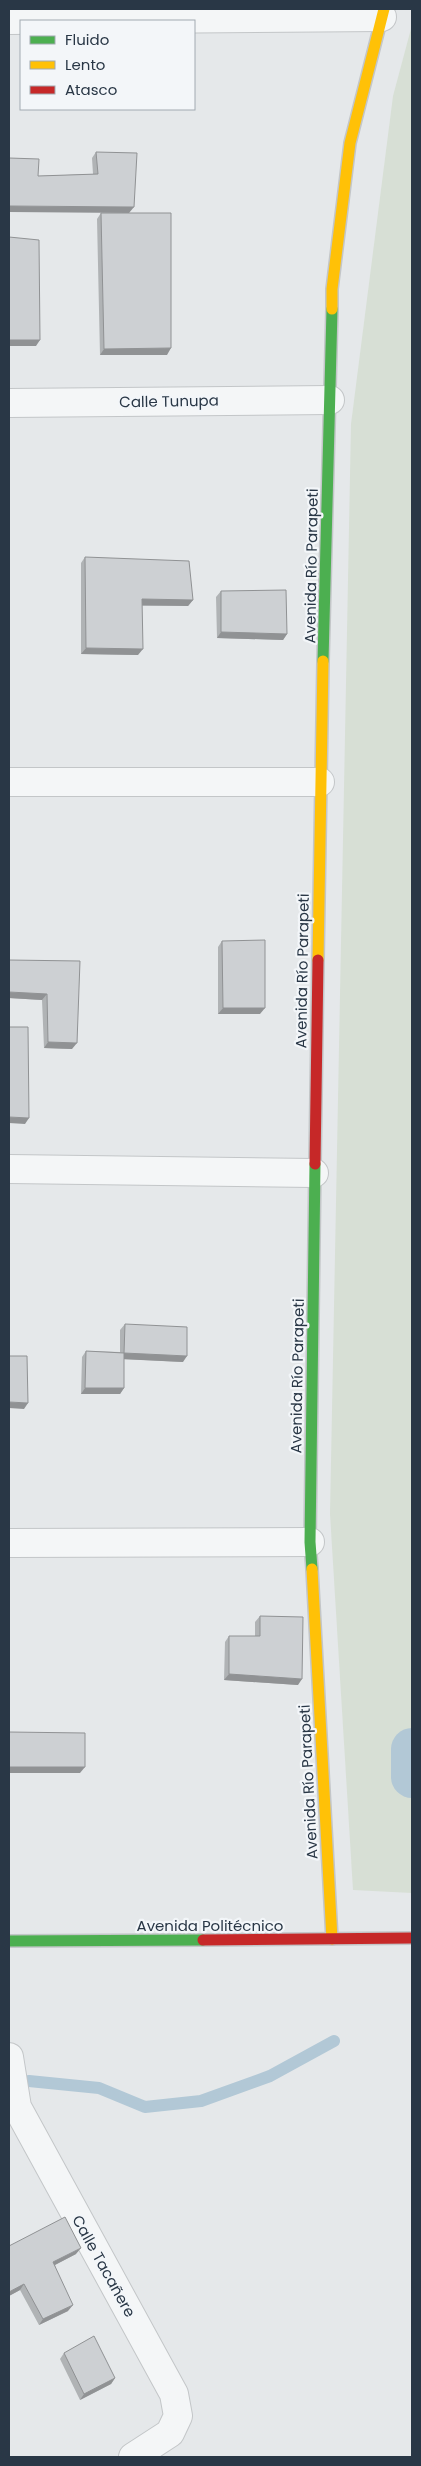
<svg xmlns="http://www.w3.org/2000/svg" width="421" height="2466" viewBox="0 0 421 2466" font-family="Poppins,sans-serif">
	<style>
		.park { fill: #d7dfd5 }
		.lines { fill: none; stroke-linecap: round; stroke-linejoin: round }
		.stream { stroke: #b2c8d6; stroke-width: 12 }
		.canal { stroke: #b2c8d6; stroke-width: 42 }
		.street-casing { stroke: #c3c6c8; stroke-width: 30 }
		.fast-casing { stroke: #c3c6c8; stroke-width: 14 }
		.slow-casing { stroke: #c3c6c8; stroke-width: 14 }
		.jam-casing { stroke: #c3c6c8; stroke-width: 14 }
		.street { stroke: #f4f6f7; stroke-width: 28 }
		.fast { stroke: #4caf50; stroke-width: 11 }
		.slow { stroke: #ffc107; stroke-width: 11 }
		.jam { stroke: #c62828; stroke-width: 11 }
		.wall { fill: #b0b3b5 }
		.shaded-wall { fill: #909294 }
		.building { fill: #cdd0d3; stroke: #909294 }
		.labels { text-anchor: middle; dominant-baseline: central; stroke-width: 4.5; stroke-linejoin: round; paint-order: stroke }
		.street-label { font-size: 15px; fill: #293746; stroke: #f3f6f9 }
	</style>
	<rect width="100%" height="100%" fill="#e5e8ea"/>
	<!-- park -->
	<path class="park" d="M 412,25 L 412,1893 L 353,1890 L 330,1514 L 351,424 L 393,96 Z"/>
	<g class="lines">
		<!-- stream -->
		<path class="stream" d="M 29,2081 L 99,2088 L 145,2107 L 201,2101 L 270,2076 L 334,2041"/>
		<!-- canal -->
		<path class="canal" d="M 412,1749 L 412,1777"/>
		<defs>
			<path id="street" d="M 9,20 L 382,17
				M 9,403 L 330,400
				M 9,782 L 320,782
				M 9,1169 L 314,1173
				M 9,1543 L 310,1542
				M 9,2057 L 17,2107 L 174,2394 L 178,2416 L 170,2433 L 133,2457"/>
			<path id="fast" d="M 323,661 L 332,309
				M 312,1569 L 310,1542 L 315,1164
				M 9,1941 L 203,1940"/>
			<path id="slow" d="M 332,309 L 332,289 L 350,143 L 384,9
				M 318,960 L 323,661
				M 312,1569 L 332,1939"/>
			<path id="jam" d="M 315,1164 L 318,960
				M 203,1940 L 412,1938"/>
		</defs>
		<!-- street casing -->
		<use href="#street" class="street-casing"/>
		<!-- fast casing -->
		<use href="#fast" class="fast-casing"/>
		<!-- slow casing -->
		<use href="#slow" class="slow-casing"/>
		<!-- jam casing -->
		<use href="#jam" class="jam-casing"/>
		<!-- street -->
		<use href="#street" class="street"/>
		<!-- fast -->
		<use href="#fast" class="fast"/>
		<!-- slow -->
		<use href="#slow" class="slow"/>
		<!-- jam -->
		<use href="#jam" class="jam"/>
	</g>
	<!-- wall -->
	<path class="wall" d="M 96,152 L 134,207 L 38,176 L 93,174 L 92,158 Z
		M 101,213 L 167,355 L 100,355 L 97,219 Z
		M 85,557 L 193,600 L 188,606 L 142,606 L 138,655 L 81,654 L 81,563 Z
		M 221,591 L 287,634 L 283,640 L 217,638 L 216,597 Z
		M 222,941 L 260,1014 L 218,1014 L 218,947 Z
		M 80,961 L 72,1049 L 44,1048 L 42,1000 L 9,998 Z
		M 125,1324 L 183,1362 L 124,1359 L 124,1388 L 120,1394 L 81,1394 L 82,1357 L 86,1351 L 120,1352 L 120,1330 Z
		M 260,1616 L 298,1685 L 224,1680 L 225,1642 L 229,1636 L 255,1636 L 255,1622 Z
		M 9,2246 L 76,2254 L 55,2265 L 68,2311 L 39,2325 L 20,2290 L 9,2296 Z
		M 64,2353 L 115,2378 L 111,2384 L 80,2400 L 60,2359 Z"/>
	<!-- shaded-wall -->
	<path class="shaded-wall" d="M 9,206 L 134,207 L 129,213 L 9,212 Z
		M 9,340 L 40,340 L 36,346 L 9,346 Z
		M 171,348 L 167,355 L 100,355 L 104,349 Z
		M 142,599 L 193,600 L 188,606 L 138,605 Z
		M 221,632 L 287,634 L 283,640 L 217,638 Z
		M 86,648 L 143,649 L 138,655 L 81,654 Z
		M 9,992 L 47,994 L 42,1000 L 9,998 Z
		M 223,1008 L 265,1008 L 260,1014 L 218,1014 Z
		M 48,1042 L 77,1043 L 72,1049 L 44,1048 Z
		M 9,1117 L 29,1118 L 25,1124 L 9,1123 Z
		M 124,1353 L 187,1356 L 183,1362 L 120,1359 Z
		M 85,1388 L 124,1388 L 120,1394 L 81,1394 Z
		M 9,1402 L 28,1403 L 24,1409 L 9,1408 Z
		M 229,1674 L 302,1679 L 298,1685 L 224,1680 Z
		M 9,1767 L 85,1767 L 80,1773 L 9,1773 Z
		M 81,2248 L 76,2254 L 49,2268 L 53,2262 Z
		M 24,2284 L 20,2290 L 9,2296 L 9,2292 Z
		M 73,2305 L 68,2311 L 39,2325 L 43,2319 Z
		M 115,2378 L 111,2384 L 80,2400 L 84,2394 Z"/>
	<!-- building -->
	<path class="building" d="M 96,152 L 137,153 L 134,207 L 9,206 L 9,158 L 39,159 L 38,176 L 98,174 Z
		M 101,213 L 171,213 L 171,348 L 104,349 Z
		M 9,237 L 39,240 L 40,340 L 9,340 Z
		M 85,557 L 189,561 L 193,600 L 142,599 L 143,649 L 86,648 Z
		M 286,590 L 287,634 L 221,632 L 221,591 Z
		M 265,940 L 265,1008 L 223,1008 L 222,941 Z
		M 9,960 L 80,961 L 77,1043 L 48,1042 L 47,994 L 9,992 Z
		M 9,1027 L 28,1027 L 29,1118 L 9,1117 Z
		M 125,1324 L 187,1327 L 187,1356 L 124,1353 Z
		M 86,1351 L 124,1353 L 124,1388 L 85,1388 Z
		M 9,1356 L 27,1356 L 28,1403 L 9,1402 Z
		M 260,1616 L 303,1617 L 302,1679 L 229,1674 L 229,1636 L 260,1636 Z
		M 9,1732 L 85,1733 L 85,1767 L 9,1767 Z
		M 65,2217 L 81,2248 L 53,2262 L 73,2305 L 43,2319 L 24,2284 L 9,2292 L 9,2246 Z
		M 94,2336 L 115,2378 L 84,2394 L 64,2353 Z"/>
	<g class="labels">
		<!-- street labels -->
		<g class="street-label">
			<text transform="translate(169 401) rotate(-1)">Calle Tunupa</text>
			<text transform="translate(311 566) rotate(-89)">Avenida Río Parapeti</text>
			<text transform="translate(302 971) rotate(-89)">Avenida Río Parapeti</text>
			<text transform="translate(297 1376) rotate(-89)">Avenida Río Parapeti</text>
			<text transform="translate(308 1782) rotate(-93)">Avenida Río Parapeti</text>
			<text x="210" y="1925">Avenida Politécnico</text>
			<text transform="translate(104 2266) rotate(61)">Calle Tacañere</text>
		</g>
	</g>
	<!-- border -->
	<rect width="421" height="2466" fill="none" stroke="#293746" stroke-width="20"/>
	<!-- legend -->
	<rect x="20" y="20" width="175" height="90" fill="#f3f6f9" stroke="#a2aab1"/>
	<rect x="30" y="36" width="25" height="8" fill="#4caf50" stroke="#a2aab1"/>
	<text x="65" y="45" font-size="15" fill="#293746">Fluido</text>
	<rect x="30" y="61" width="25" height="8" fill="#ffc107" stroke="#a2aab1"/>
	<text x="65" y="70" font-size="15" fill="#293746">Lento</text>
	<rect x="30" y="86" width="25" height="8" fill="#c62828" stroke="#a2aab1"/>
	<text x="65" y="95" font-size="15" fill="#293746">Atasco</text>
</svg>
